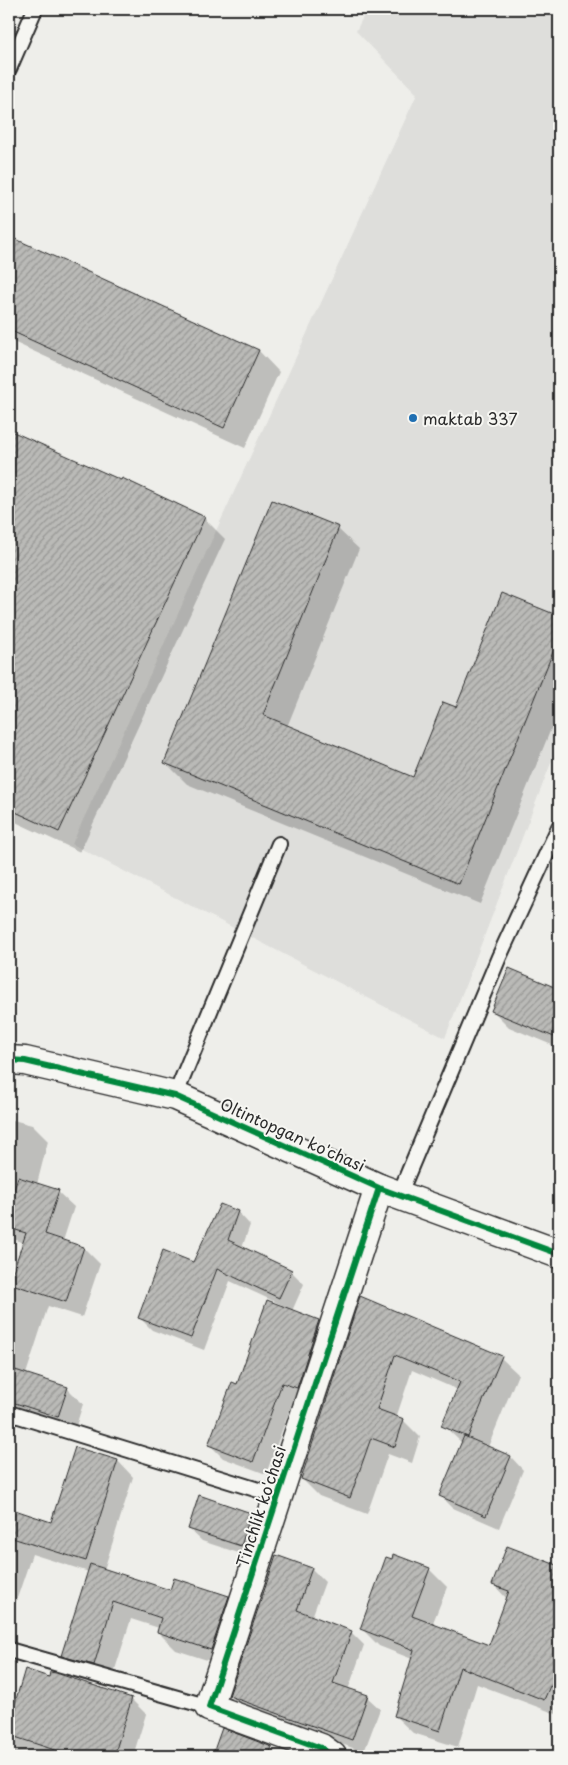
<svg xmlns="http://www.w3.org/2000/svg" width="568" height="1765" viewBox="0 0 568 1765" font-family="'Playpen Sans',sans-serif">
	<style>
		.built { fill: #dededb }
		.shadow { fill: #0003 }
		.building { fill: url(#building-hatch); stroke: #2b2b2b }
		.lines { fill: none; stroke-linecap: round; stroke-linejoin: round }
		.lane-casing { stroke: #2b2b2b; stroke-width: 18 }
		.street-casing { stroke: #2b2b2b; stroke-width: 31 }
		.secondary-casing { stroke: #2b2b2b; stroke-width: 31 }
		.lane { stroke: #f6f6f2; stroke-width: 14 }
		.street { stroke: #f6f6f2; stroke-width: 28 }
		.secondary { stroke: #f6f6f2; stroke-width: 28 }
		.cycleway-casing { stroke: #f6f6f2; stroke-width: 9 }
		.cycleway { stroke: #00873e; stroke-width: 6 }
		.poi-dot { fill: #1f6fb2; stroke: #f6f6f2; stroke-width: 2 }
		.labels { text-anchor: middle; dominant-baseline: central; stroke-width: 4; stroke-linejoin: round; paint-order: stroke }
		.poi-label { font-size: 16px; fill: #2b2b2b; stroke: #f6f6f2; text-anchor: start }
		.street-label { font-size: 16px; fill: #2b2b2b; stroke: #f6f6f2 }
	</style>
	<defs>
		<pattern id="building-hatch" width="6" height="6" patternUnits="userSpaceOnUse" patternTransform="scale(1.25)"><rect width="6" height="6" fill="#babab7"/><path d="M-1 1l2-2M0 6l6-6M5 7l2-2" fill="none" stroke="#979795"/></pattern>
	</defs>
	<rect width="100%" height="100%" fill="#eeeeea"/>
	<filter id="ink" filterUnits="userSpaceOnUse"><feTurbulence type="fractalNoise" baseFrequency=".02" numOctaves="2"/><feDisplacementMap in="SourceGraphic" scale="10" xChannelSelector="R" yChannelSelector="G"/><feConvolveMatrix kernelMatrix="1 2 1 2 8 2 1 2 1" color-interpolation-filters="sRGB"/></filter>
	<g filter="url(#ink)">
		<!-- built -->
		<path class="built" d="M 367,9 L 559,9 L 559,742 L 445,1038 L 72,844 L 417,94 L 356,31 Z"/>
		<!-- shadow -->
		<path class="shadow" d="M 9,237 L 259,351 L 279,372 L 245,448 L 9,340 Z
			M 9,431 L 204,518 L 225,539 L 80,852 L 9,819 Z
			M 338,529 L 359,549 L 287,727 L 413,779 L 457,709 L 503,595 L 559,618 L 559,709 L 480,904 L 187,784 L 166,763 Z
			M 509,970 L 559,991 L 559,1048 L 509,1027 L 492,1010 Z
			M 9,1119 L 32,1125 L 48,1141 L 37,1184 L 58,1192 L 74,1207 L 63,1241 L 84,1248 L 100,1264 L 82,1317 L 48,1306 L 26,1374 L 67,1388 L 83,1404 L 74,1432 L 9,1411 L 9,1287 L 24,1243 L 9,1237 Z
			M 238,1212 L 250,1225 L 242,1248 L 291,1271 L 304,1284 L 292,1311 L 319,1321 L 332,1334 L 310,1400 L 295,1395 L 266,1474 L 223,1458 L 210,1445 L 237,1386 L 282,1305 L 230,1281 L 204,1350 L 152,1330 L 139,1317 L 194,1263 Z
			M 361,1298 L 501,1358 L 518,1374 L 488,1447 L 511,1457 L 523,1470 L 499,1528 L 453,1508 L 440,1495 L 462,1443 L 443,1425 L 458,1390 L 412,1370 L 396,1418 L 403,1420 L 420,1437 L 412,1463 L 388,1454 L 367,1514 L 319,1496 L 302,1479 Z
			M 76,1448 L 118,1461 L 133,1477 L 104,1570 L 171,1591 L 228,1597 L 246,1615 L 229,1667 L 176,1650 L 158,1632 L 159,1628 L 131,1619 L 111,1682 L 80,1673 L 63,1656 L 89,1572 L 32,1554 L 9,1622 L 9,1509 L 52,1523 Z
			M 251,1514 L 263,1527 L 254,1558 L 202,1541 L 189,1529 Z
			M 507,1548 L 559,1567 L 559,1715 L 477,1684 L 458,1747 L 413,1733 L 395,1716 L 412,1659 L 379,1646 L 361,1628 L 429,1569 L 447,1587 L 432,1625 L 489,1647 L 507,1599 L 493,1584 Z
			M 276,1556 L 312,1569 L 325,1582 L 312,1617 L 351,1632 L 364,1645 L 348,1690 L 367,1697 L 380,1709 L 364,1752 L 243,1709 L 230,1696 Z
			M 26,1671 L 131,1699 L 146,1714 L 133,1756 L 9,1756 L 9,1727 Z
			M 222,1730 L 271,1748 L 279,1756 L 214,1756 Z"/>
		<!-- building -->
		<path class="building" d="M 9,236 L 259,350 L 224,428 L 9,330 Z
			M 9,430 L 121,480 L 122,478 L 205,517 L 59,832 L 9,809 Z
			M 272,500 L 339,527 L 263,715 L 413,777 L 443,702 L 456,707 L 502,593 L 559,616 L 559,637 L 459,884 L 164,763 Z
			M 509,968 L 559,989 L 559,1039 L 491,1011 Z
			M 18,1177 L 59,1190 L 45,1234 L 84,1247 L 66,1302 L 9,1283 L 26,1233 L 9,1228 L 9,1205 Z
			M 220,1204 L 238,1211 L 228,1240 L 292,1270 L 279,1298 L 217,1269 L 191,1338 L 138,1318 L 163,1250 L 193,1262 Z
			M 360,1296 L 502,1356 L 468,1437 L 441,1426 L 460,1382 L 395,1355 L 377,1409 L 404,1419 L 395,1447 L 371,1438 L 350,1498 L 301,1479 Z
			M 267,1300 L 319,1320 L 297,1388 L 282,1383 L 253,1462 L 208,1445 L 232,1382 L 237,1384 Z
			M 9,1368 L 68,1387 L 58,1417 L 9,1401 Z
			M 464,1436 L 511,1456 L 486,1516 L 439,1496 Z
			M 75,1447 L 118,1460 L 86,1561 L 9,1537 L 9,1508 L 51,1522 Z
			M 199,1495 L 251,1513 L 241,1546 L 188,1529 Z
			M 507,1546 L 559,1566 L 559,1690 L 550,1686 L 544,1700 L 460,1667 L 440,1731 L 394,1716 L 414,1650 L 360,1629 L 386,1557 L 392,1559 L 393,1554 L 430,1568 L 412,1616 L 489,1645 L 509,1591 L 492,1585 Z
			M 276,1555 L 312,1568 L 297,1610 L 352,1631 L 333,1683 L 368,1695 L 352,1740 L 229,1696 Z
			M 90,1564 L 170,1590 L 174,1578 L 229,1596 L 211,1650 L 157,1632 L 161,1618 L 113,1602 L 94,1665 L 61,1656 Z
			M 25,1669 L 49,1677 L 50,1672 L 56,1673 L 132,1698 L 114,1756 L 73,1756 L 9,1735 L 9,1723 Z
			M 222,1728 L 272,1747 L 268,1756 L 212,1756 Z"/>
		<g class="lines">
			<defs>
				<path id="lane" d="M 9,69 L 35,9
					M 175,1096 L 279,844
					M 399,1195 L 499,957 L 559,827
					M 9,1413 L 278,1496
					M 9,1650 L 209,1707"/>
				<path id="street" d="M 332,1756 L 321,1748 L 209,1707 L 379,1188"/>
				<path id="secondary" d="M 9,1060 L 25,1061 L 175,1096 L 379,1188 L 559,1254"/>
			</defs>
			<!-- lane casing -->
			<use href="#lane" class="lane-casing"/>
			<!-- street casing -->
			<use href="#street" class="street-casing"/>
			<!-- secondary casing -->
			<use href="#secondary" class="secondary-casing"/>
			<!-- lane -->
			<use href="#lane" class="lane"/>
			<!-- street -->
			<use href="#street" class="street"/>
			<!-- secondary -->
			<use href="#secondary" class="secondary"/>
			<defs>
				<path id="cycleway" d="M 9,1060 L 25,1061 L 175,1096 L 379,1188 L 559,1254
					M 332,1756 L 321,1748 L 209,1707 L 379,1188"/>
			</defs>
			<!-- cycleway casing -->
			<use href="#cycleway" class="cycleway-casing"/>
			<!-- cycleway -->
			<use href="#cycleway" class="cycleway"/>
		</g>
	</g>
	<!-- markers -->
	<circle class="poi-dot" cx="413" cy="418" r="5"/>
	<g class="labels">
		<!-- poi labels -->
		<g class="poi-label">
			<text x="423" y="418">maktab 337</text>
		</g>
		<!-- street labels -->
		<g class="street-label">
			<text transform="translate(293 1134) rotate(24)">Oltintopgan ko'chasi</text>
			<text transform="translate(260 1506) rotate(-72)">Tinchlik ko'chasi</text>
		</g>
	</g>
	<!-- margin -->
	<rect width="568" height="1765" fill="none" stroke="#f6f6f2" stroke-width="30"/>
	<rect x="15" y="15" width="538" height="1735" fill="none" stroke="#2b2b2b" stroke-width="2" filter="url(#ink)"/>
</svg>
